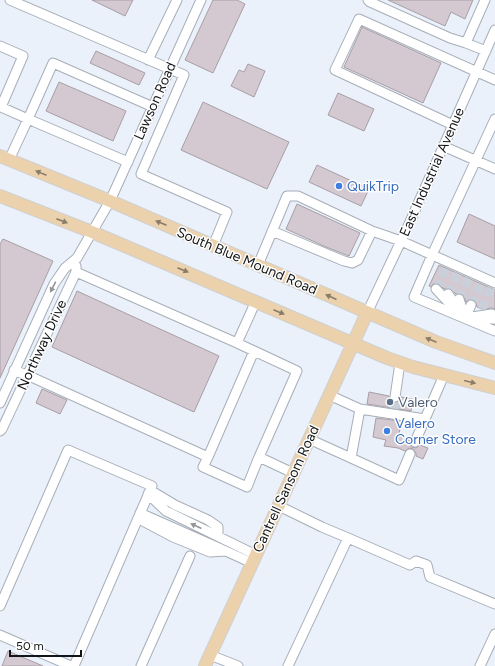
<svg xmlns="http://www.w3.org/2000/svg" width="495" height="666" viewBox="0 0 495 666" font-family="Figtree,sans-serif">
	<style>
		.building { fill: #d4c9d1; stroke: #a89ea5 }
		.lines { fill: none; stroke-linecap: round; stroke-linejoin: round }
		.minor-tunnel { stroke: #cad0d9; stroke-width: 9; stroke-dasharray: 9 4.5; stroke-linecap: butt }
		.minor-casing { stroke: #a7aeb7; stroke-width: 11 }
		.major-casing { stroke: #d0d0d1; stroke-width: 14 }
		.minor { stroke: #fff; stroke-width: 9 }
		.major { stroke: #ebd1ac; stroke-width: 12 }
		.oneway { fill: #897c69 }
		.oneway2 { fill: #949697 }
		.shop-dot { fill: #3f7fe0; stroke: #fefefe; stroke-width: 1.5 }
		.service-dot { fill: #5c6f8a; stroke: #fefefe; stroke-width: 1.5 }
		.labels { text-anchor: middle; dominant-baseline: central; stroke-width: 3; stroke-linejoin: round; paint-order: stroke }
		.street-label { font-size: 14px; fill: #121518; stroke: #fefefe }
		.shop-label { font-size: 14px; fill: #366cbe; stroke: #fefefe; text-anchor: start }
		.service-label { font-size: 14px; fill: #4e5e75; stroke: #fefefe; text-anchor: start }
	</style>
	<rect width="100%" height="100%" fill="#eaf1fb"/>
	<!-- building -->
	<path class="building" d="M 92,0 L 133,0 L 125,16 Z
		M 213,0 L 237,0 L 245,4 L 213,73 L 185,60 Z
		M 388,0 L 473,0 L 465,19 L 451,12 L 445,26 Z
		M 362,27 L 441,63 L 423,103 L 344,67 Z
		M 96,51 L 145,73 L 139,85 L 90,63 Z
		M 248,64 L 265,71 L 254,97 L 231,86 L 239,70 L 244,72 Z
		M 59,82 L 126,111 L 113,141 L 46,111 Z
		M 338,93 L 374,109 L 364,131 L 328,115 Z
		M 203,102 L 289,142 L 267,189 L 181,150 Z
		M 317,165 L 369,189 L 361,206 L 309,182 Z
		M 297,204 L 360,233 L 349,256 L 326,247 L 286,229 Z
		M 469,214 L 495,226 L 495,259 L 457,242 Z
		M 3,239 L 53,261 L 0,378 L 0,244 Z
		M 439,265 L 495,290 L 495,309 L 491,308 L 482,309 L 477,307 L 476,302 L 474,300 L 470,299 L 466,302 L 463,294 L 460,293 L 456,294 L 451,289 L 448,288 L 444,289 L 438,283 L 434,283 L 431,287 L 429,286 Z
		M 77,291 L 219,356 L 194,412 L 52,347 Z
		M 42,389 L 67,400 L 60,414 L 36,403 Z
		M 369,392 L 389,396 L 390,400 L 394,403 L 398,402 L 400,400 L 401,397 L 413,399 L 411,411 L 367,404 Z
		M 376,418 L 401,421 L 399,435 L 409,440 L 409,443 L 412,447 L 416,448 L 420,445 L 428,448 L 423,459 L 416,456 L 416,453 L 413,449 L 409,448 L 405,451 L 398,448 L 384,446 L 386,440 L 373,437 Z
		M 8,651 L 43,666 L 2,666 Z"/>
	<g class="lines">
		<!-- minor-tunnel -->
		<path class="minor-tunnel" d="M 436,289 L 446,268
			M 448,294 L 458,273
			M 459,299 L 469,278
			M 471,305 L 481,284
			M 482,309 L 491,288
			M 394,410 L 395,397"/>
		<defs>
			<path id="minor" d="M 10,0 L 184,75 L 141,174 L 227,212 L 213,246
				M 368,0 L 370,2 L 450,38 L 466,43
				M 485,0 L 466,43 L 486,51
				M 0,46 L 23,56 L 1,107 L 28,119 L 9,160
				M 148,60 L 177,0
				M 495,119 L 432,255 L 414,297 L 495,331
				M 453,125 L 335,70 L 359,19 L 495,80
				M 443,146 L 495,169
				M 128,162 L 28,119 L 53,63 L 153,107
				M 272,231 L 344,261 L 352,263 L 358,260 L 372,231
				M 258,265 L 287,196 L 298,196 L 372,231 L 401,241 L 495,283
				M 76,272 L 237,343 L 256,301
				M 436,289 L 450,304
				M 448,294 L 465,318 L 459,299
				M 367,313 L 409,224 L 495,30
				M 492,314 L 465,318 L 495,319
				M 465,318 L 471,305
				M 237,343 L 297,371 L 259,457 L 293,473
				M 14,370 L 27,375 L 208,457 L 203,467 L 247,487 L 259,457
				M 395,397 L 400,363
				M 0,403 L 54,284 L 65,268 L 77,258 L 110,201 L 201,0
				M 360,409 L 425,419
				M 0,431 L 2,429 L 76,272 L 76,266
				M 309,439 L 351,458 L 360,409 L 329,395
				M 415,442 L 444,375
				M 208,457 L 254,351
				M 351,458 L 399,480 L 410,454
				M 150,490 L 175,505 L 208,520 L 218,527 L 218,536
				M 148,494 L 166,511 L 256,555
				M 279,506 L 322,527 L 348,538 L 288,666
				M 140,513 L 217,547 L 252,563
				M 139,519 L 173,537 L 210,552 L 225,551
				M 348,538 L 410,565 L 416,561 L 427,565 L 430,577 L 495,604
				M 0,606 L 68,450 L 152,486 L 74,666
				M 0,635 L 71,666
				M 210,655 L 238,666
				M 141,666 L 190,556
				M 480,666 L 495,634"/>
			<path id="major" d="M 0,156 L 110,201 L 436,342 L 495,363
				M 0,196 L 92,232 L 387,358 L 413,367 L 495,388
				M 205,666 L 367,313"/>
		</defs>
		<!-- minor casing -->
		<use href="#minor" class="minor-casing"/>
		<!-- major casing -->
		<use href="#major" class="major-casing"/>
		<!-- minor -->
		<use href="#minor" class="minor"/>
		<!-- major -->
		<use href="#major" class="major"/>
	</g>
	<!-- one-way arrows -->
	<defs><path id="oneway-solid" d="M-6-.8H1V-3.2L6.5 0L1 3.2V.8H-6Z"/></defs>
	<g class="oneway">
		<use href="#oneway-solid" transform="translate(41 173) rotate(-158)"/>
		<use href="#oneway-solid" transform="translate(62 221) rotate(21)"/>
		<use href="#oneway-solid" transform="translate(161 223) rotate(-157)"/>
		<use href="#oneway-solid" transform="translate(183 270) rotate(23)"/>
		<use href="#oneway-solid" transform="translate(331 297) rotate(-156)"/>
		<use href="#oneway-solid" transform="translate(279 312) rotate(23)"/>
		<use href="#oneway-solid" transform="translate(431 340) rotate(-157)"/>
		<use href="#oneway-solid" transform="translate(470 382) rotate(14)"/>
	</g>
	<g class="oneway2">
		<use href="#oneway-solid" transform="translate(53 287) rotate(117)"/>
		<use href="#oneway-solid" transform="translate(196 526) rotate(-155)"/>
	</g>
	<!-- markers -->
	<g class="shop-dot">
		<circle cx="339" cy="186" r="4"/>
		<circle cx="387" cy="431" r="4"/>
	</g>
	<circle class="service-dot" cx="390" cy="402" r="4"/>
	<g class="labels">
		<!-- street labels -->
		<g class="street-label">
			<text transform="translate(155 101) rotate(-66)">Lawson Road</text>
			<text transform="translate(432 172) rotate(-66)">East Industrial Avenue</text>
			<text transform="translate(247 261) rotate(23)">South Blue Mound Road</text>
			<text transform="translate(42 345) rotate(-65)">Northway Drive</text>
			<text transform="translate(286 489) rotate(-65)">Cantrell Sansom Road</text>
		</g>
		<!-- shop labels -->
		<g class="shop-label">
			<text x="347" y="186">QuikTrip</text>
			<text x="395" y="423">Valero<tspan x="395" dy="16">Corner Store</tspan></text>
		</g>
		<!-- service labels -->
		<g class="service-label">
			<text x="398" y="402">Valero</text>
		</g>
	</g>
	<!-- scale -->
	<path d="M10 650v6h71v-6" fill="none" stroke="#121518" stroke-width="2"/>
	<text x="16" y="650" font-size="12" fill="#121518" stroke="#fefefe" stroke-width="3" paint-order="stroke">50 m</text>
</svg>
